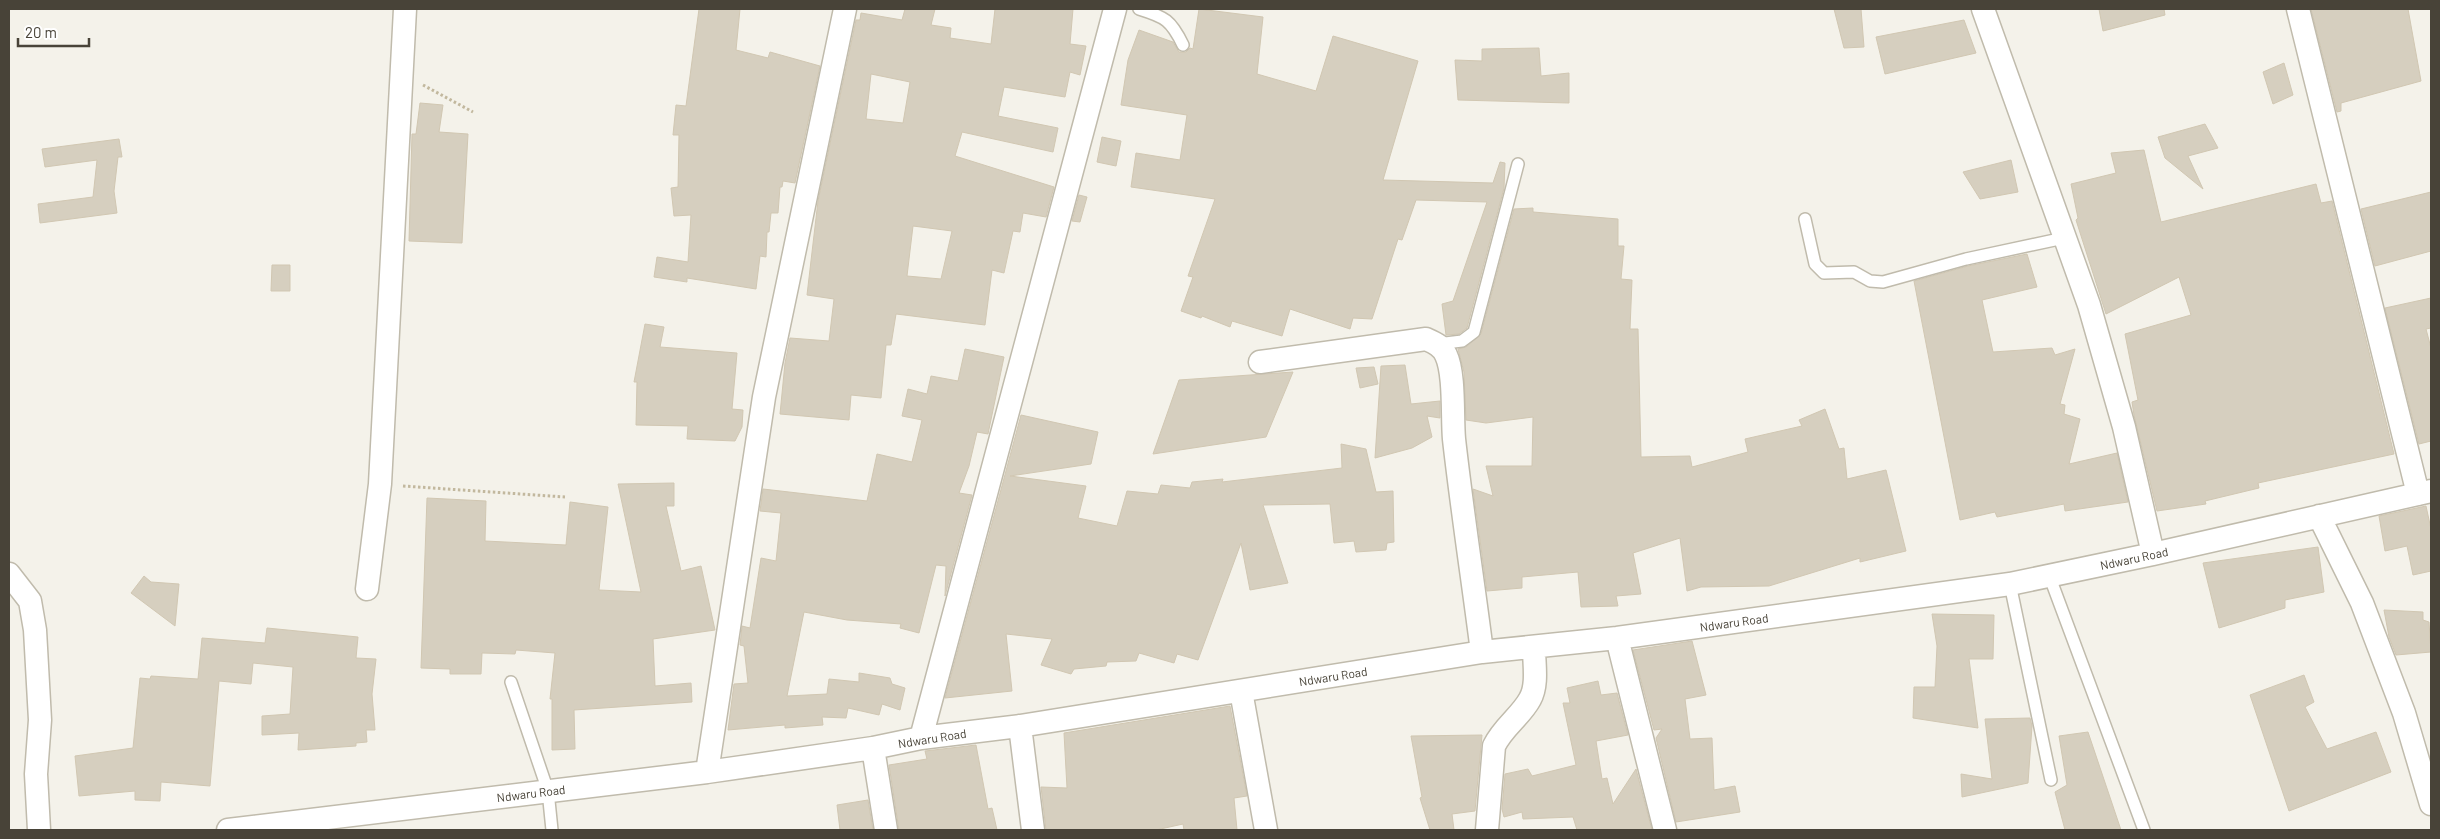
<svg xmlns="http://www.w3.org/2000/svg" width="2440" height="839" viewBox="0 0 2440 839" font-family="Barlow,sans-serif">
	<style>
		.building { fill: #d6cfbf; stroke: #d1c7b2; fill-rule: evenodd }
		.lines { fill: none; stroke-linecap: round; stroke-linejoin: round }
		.service-casing { stroke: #c0bbac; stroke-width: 14 }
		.minor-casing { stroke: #c0bbac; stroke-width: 25 }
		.path { stroke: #c2b89e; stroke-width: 3; stroke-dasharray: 2.5 2.5; stroke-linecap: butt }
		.service { stroke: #fff; stroke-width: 11 }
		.minor { stroke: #fff; stroke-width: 22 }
		.labels { text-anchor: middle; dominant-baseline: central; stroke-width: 4; stroke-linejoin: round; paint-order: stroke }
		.street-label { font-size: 12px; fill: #484338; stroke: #fff }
	</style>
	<rect width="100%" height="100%" fill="#f4f2ea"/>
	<!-- building -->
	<path class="building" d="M 699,9 L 740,9 L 736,50 L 768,58 L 770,52 L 820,66 L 795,183 L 783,181 L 782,187 L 780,187 L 778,213 L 771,213 L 769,232 L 767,232 L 766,257 L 760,256 L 756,289 L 687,278 L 687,282 L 654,277 L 657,257 L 688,262 L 691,215 L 674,216 L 671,188 L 678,187 L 679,135 L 673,135 L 676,105 L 686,106 Z
		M 905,9 L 935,9 L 931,25 L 951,28 L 950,38 L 991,44 L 995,9 L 1073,9 L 1070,44 L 1086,46 L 1080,75 L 1070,72 L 1065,97 L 1004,87 L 998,116 L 1058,128 L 1053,152 L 962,132 L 955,156 L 1054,187 L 1046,217 L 1023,213 L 1020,232 L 1013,231 L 1004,273 L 992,270 L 985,325 L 896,314 L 891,345 L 886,345 L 881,398 L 851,395 L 849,420 L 780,414 L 785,363 L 790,338 L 829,341 L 834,299 L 807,295 L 818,201 L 856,20 L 860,20 L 861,13 L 902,20 ZM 871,74 L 910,82 L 903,123 L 866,119 ZM 913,226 L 952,231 L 941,279 L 907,276 Z
		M 1199,9 L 1263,17 L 1257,74 L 1316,91 L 1333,36 L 1418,61 L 1383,180 L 1493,183 L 1500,162 L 1505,163 L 1504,188 L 1467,328 L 1459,334 L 1446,335 L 1442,304 L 1453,301 L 1487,202 L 1416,200 L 1402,240 L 1398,239 L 1372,319 L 1353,318 L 1350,329 L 1290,309 L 1282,336 L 1232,321 L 1230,327 L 1202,316 L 1201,318 L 1181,311 L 1193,277 L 1188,276 L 1215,199 L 1131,187 L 1136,153 L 1180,160 L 1187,115 L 1121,105 L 1128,60 L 1139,30 L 1173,42 L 1179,52 L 1186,52 L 1190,48 L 1193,49 Z
		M 1834,9 L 1861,9 L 1864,47 L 1844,48 Z
		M 2099,9 L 2164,9 L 2165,15 L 2103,31 Z
		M 2311,9 L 2408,9 L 2421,81 L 2341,103 L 2341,111 L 2337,112 Z
		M 1964,20 L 1976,53 L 1885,74 L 1876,37 Z
		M 1539,48 L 1541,76 L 1569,73 L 1569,103 L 1458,100 L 1455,60 L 1482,61 L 1482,49 Z
		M 2284,63 L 2293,95 L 2273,104 L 2263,72 Z
		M 420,103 L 443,105 L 439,132 L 468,134 L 462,243 L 409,241 L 412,134 L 416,134 Z
		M 2205,124 L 2218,148 L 2188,156 L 2203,189 L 2165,158 L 2158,137 Z
		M 1102,137 L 1121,141 L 1116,166 L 1097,162 Z
		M 119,139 L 122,157 L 118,157 L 114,191 L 117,213 L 40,223 L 38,204 L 93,197 L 97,160 L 45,167 L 42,149 Z
		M 2144,150 L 2161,222 L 2316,184 L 2321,203 L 2332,201 L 2394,454 L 2258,483 L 2259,488 L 2205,501 L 2206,504 L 2157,511 L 2134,415 L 2132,402 L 2138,400 L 2125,334 L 2191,315 L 2179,277 L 2106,314 L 2076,220 L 2078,218 L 2071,184 L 2116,173 L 2111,153 Z
		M 2011,160 L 2018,192 L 1980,199 L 1963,172 Z
		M 2431,192 L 2431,251 L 2375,266 L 2361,209 Z
		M 1079,195 L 1087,197 L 1080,222 L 1072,221 Z
		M 1533,208 L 1533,212 L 1618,219 L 1618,246 L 1624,246 L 1621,279 L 1632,280 L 1630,329 L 1638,329 L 1641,457 L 1690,456 L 1692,467 L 1748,452 L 1745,439 L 1802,426 L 1799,420 L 1825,409 L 1839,449 L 1844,448 L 1847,479 L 1886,470 L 1906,551 L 1860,562 L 1860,558 L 1769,586 L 1701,587 L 1687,591 L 1680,538 L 1633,553 L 1641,594 L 1616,596 L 1618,606 L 1581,607 L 1578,572 L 1522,577 L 1522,588 L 1487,591 L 1473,489 L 1493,496 L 1486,466 L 1532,466 L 1533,417 L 1486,423 L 1466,420 L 1464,372 L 1458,349 L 1466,347 L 1481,334 L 1514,209 Z
		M 2027,254 L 2037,287 L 1982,300 L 1993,352 L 2052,348 L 2055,355 L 2075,349 L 2060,404 L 2065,405 L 2064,414 L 2080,419 L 2069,464 L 2117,453 L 2128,502 L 2065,511 L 2064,504 L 1997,517 L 1995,512 L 1960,520 L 1914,281 L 1968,266 Z
		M 272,265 L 290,265 L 290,291 L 271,291 Z
		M 2431,298 L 2431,328 L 2426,329 L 2431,348 L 2431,441 L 2419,444 L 2385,308 Z
		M 645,324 L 664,327 L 660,347 L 737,353 L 732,409 L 743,410 L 742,427 L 735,441 L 687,439 L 688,426 L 636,425 L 637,382 L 634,382 Z
		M 965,349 L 1004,357 L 988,434 L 977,432 L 969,466 L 959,493 L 972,495 L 945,596 L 946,566 L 936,565 L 919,633 L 900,628 L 901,624 L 847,620 L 804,612 L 787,696 L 827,694 L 829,679 L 859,682 L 859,673 L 890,678 L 892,684 L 905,688 L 900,710 L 882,704 L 879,715 L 848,708 L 846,718 L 822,717 L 823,725 L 785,728 L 785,725 L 728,730 L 734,684 L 748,683 L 744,646 L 740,645 L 742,626 L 750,628 L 761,558 L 776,561 L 781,513 L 760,511 L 763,489 L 867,501 L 877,454 L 912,462 L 922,420 L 902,416 L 908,389 L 927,394 L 931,376 L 958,381 Z
		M 1405,365 L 1411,404 L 1440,401 L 1440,418 L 1427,416 L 1432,437 L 1412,448 L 1375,458 L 1381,366 Z
		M 1374,367 L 1378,384 L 1360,388 L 1356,368 Z
		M 1293,372 L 1266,437 L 1153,454 L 1179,380 Z
		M 1021,415 L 1098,432 L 1091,464 L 1010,476 L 1086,486 L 1078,518 L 1117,526 L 1127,491 L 1158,494 L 1161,485 L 1190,488 L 1192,482 L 1223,479 L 1222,482 L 1342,468 L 1341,444 L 1366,449 L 1376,492 L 1393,491 L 1394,542 L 1387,543 L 1386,550 L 1356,552 L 1354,541 L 1334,543 L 1330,504 L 1263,505 L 1288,583 L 1250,590 L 1241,543 L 1198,660 L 1177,654 L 1174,663 L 1139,653 L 1136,661 L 1107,662 L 1106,666 L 1074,669 L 1071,674 L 1041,665 L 1052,639 L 1006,634 L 1012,691 L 945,698 Z
		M 674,483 L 674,506 L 666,506 L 681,571 L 701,566 L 715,630 L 653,639 L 655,686 L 691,683 L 692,702 L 574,710 L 575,749 L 552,750 L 552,699 L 550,699 L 555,653 L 516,650 L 515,654 L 482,653 L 481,674 L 450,674 L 450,669 L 421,668 L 427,498 L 486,501 L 485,541 L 566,545 L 570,502 L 608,507 L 599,590 L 641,592 L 618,484 Z
		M 2426,506 L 2431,529 L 2431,571 L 2413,575 L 2407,546 L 2385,551 L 2379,516 Z
		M 2318,547 L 2324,592 L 2285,600 L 2285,608 L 2219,628 L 2203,563 Z
		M 144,576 L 151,582 L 179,584 L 175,626 L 131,593 Z
		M 2384,610 L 2423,612 L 2423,620 L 2429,622 L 2431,652 L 2396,655 L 2389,637 Z
		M 1932,614 L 1994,615 L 1993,659 L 1969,659 L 1978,728 L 1913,718 L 1914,687 L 1935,687 L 1937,646 Z
		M 267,628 L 358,637 L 356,658 L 376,659 L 372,694 L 375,730 L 366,730 L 367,742 L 356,743 L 356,746 L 298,750 L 299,733 L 262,735 L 262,716 L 290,714 L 293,667 L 253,663 L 251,684 L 219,681 L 210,786 L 161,782 L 160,801 L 135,800 L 135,791 L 79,796 L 75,756 L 133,748 L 140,678 L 150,679 L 151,676 L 198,679 L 202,638 L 265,643 Z
		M 1692,641 L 1706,695 L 1685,699 L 1690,739 L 1712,738 L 1714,790 L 1735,786 L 1740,812 L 1676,822 L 1656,738 L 1662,729 L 1654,730 L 1633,650 Z
		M 2304,675 L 2314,702 L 2305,707 L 2327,749 L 2376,732 L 2391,772 L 2289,811 L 2250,695 Z
		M 1598,681 L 1601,695 L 1617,693 L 1628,735 L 1596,741 L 1602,779 L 1607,778 L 1613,804 L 1636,769 L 1652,830 L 1577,830 L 1573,817 L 1523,819 L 1522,812 L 1504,817 L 1502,809 L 1505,774 L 1528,769 L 1532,776 L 1576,765 L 1563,703 L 1570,703 L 1567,688 Z
		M 1230,706 L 1247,796 L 1234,798 L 1237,830 L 1184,830 L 1183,824 L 1156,830 L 1046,830 L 1041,787 L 1067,788 L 1064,733 Z
		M 2030,718 L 2032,726 L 2028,783 L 1962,797 L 1961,774 L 1992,779 L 1985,719 Z
		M 2088,732 L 2121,830 L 2065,830 L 2055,792 L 2067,785 L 2059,736 Z
		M 1482,735 L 1475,811 L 1452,814 L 1454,830 L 1430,830 L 1420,798 L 1422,797 L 1411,736 Z
		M 976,745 L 988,809 L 992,808 L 997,830 L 899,830 L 889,765 L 927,759 L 925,751 Z
		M 868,800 L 873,830 L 840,830 L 837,805 Z"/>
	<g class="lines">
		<defs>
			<path id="service" d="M 1139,9 C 1165,17 1171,20 1183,45
				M 1805,219 L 1815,264 L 1824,273 L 1854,272 L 1870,281 L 1883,282 L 1966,259 L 2064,238
				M 1437,344 L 1462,341 L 1474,332 L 1518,164
				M 2049,575 L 2144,830
				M 2010,584 L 2051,780
				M 511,682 L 548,791 L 552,830"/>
			<path id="minor" d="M 1983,9 L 2089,305 L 2124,427 L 2153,554
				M 2298,9 L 2418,494
				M 1260,362 L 1426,339 C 1435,343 1442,346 1446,355 C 1455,374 1452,417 1454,439 C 1462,510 1473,581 1482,652
				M 2319,516 L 2362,603 L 2404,713 L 2431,804
				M 9,574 L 30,601 L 35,630 L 40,720 L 36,774 L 39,830
				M 367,589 L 380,484 L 405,9
				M 1617,638 L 1665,830
				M 1241,691 L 1266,830
				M 1020,726 L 1033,830
				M 921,738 L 1115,9
				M 873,748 L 886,830
				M 707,772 L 764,397 L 845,9
				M 228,830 L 707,772 L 873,748 L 921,738 L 1020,726 L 1482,652 L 1617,638 L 2010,584 L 2153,554 L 2431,491
				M 1487,830 L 1494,746 C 1503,727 1521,716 1530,699 C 1538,685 1534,664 1534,648"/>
		</defs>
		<!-- service casing -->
		<use href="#service" class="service-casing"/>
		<!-- minor casing -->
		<use href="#minor" class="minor-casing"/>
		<!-- path -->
		<path class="path" d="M 423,85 L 473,112
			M 403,486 L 565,497"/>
		<!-- service -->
		<use href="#service" class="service"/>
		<!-- minor -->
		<use href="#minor" class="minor"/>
	</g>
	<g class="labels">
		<!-- street labels -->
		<g class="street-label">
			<text transform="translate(2134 558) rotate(-12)">Ndwaru Road</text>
			<text transform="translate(1734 622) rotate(-8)">Ndwaru Road</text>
			<text transform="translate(1333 676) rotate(-9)">Ndwaru Road</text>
			<text transform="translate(932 738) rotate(-9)">Ndwaru Road</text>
			<text transform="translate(531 793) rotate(-7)">Ndwaru Road</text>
		</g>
	</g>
	<!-- border -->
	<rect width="2440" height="839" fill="none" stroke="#484338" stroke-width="20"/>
	<!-- scale -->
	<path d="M18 38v8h71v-8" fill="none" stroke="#484338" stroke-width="2.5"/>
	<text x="25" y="38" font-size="15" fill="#484338" stroke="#ffffff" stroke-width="4" paint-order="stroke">20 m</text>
</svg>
